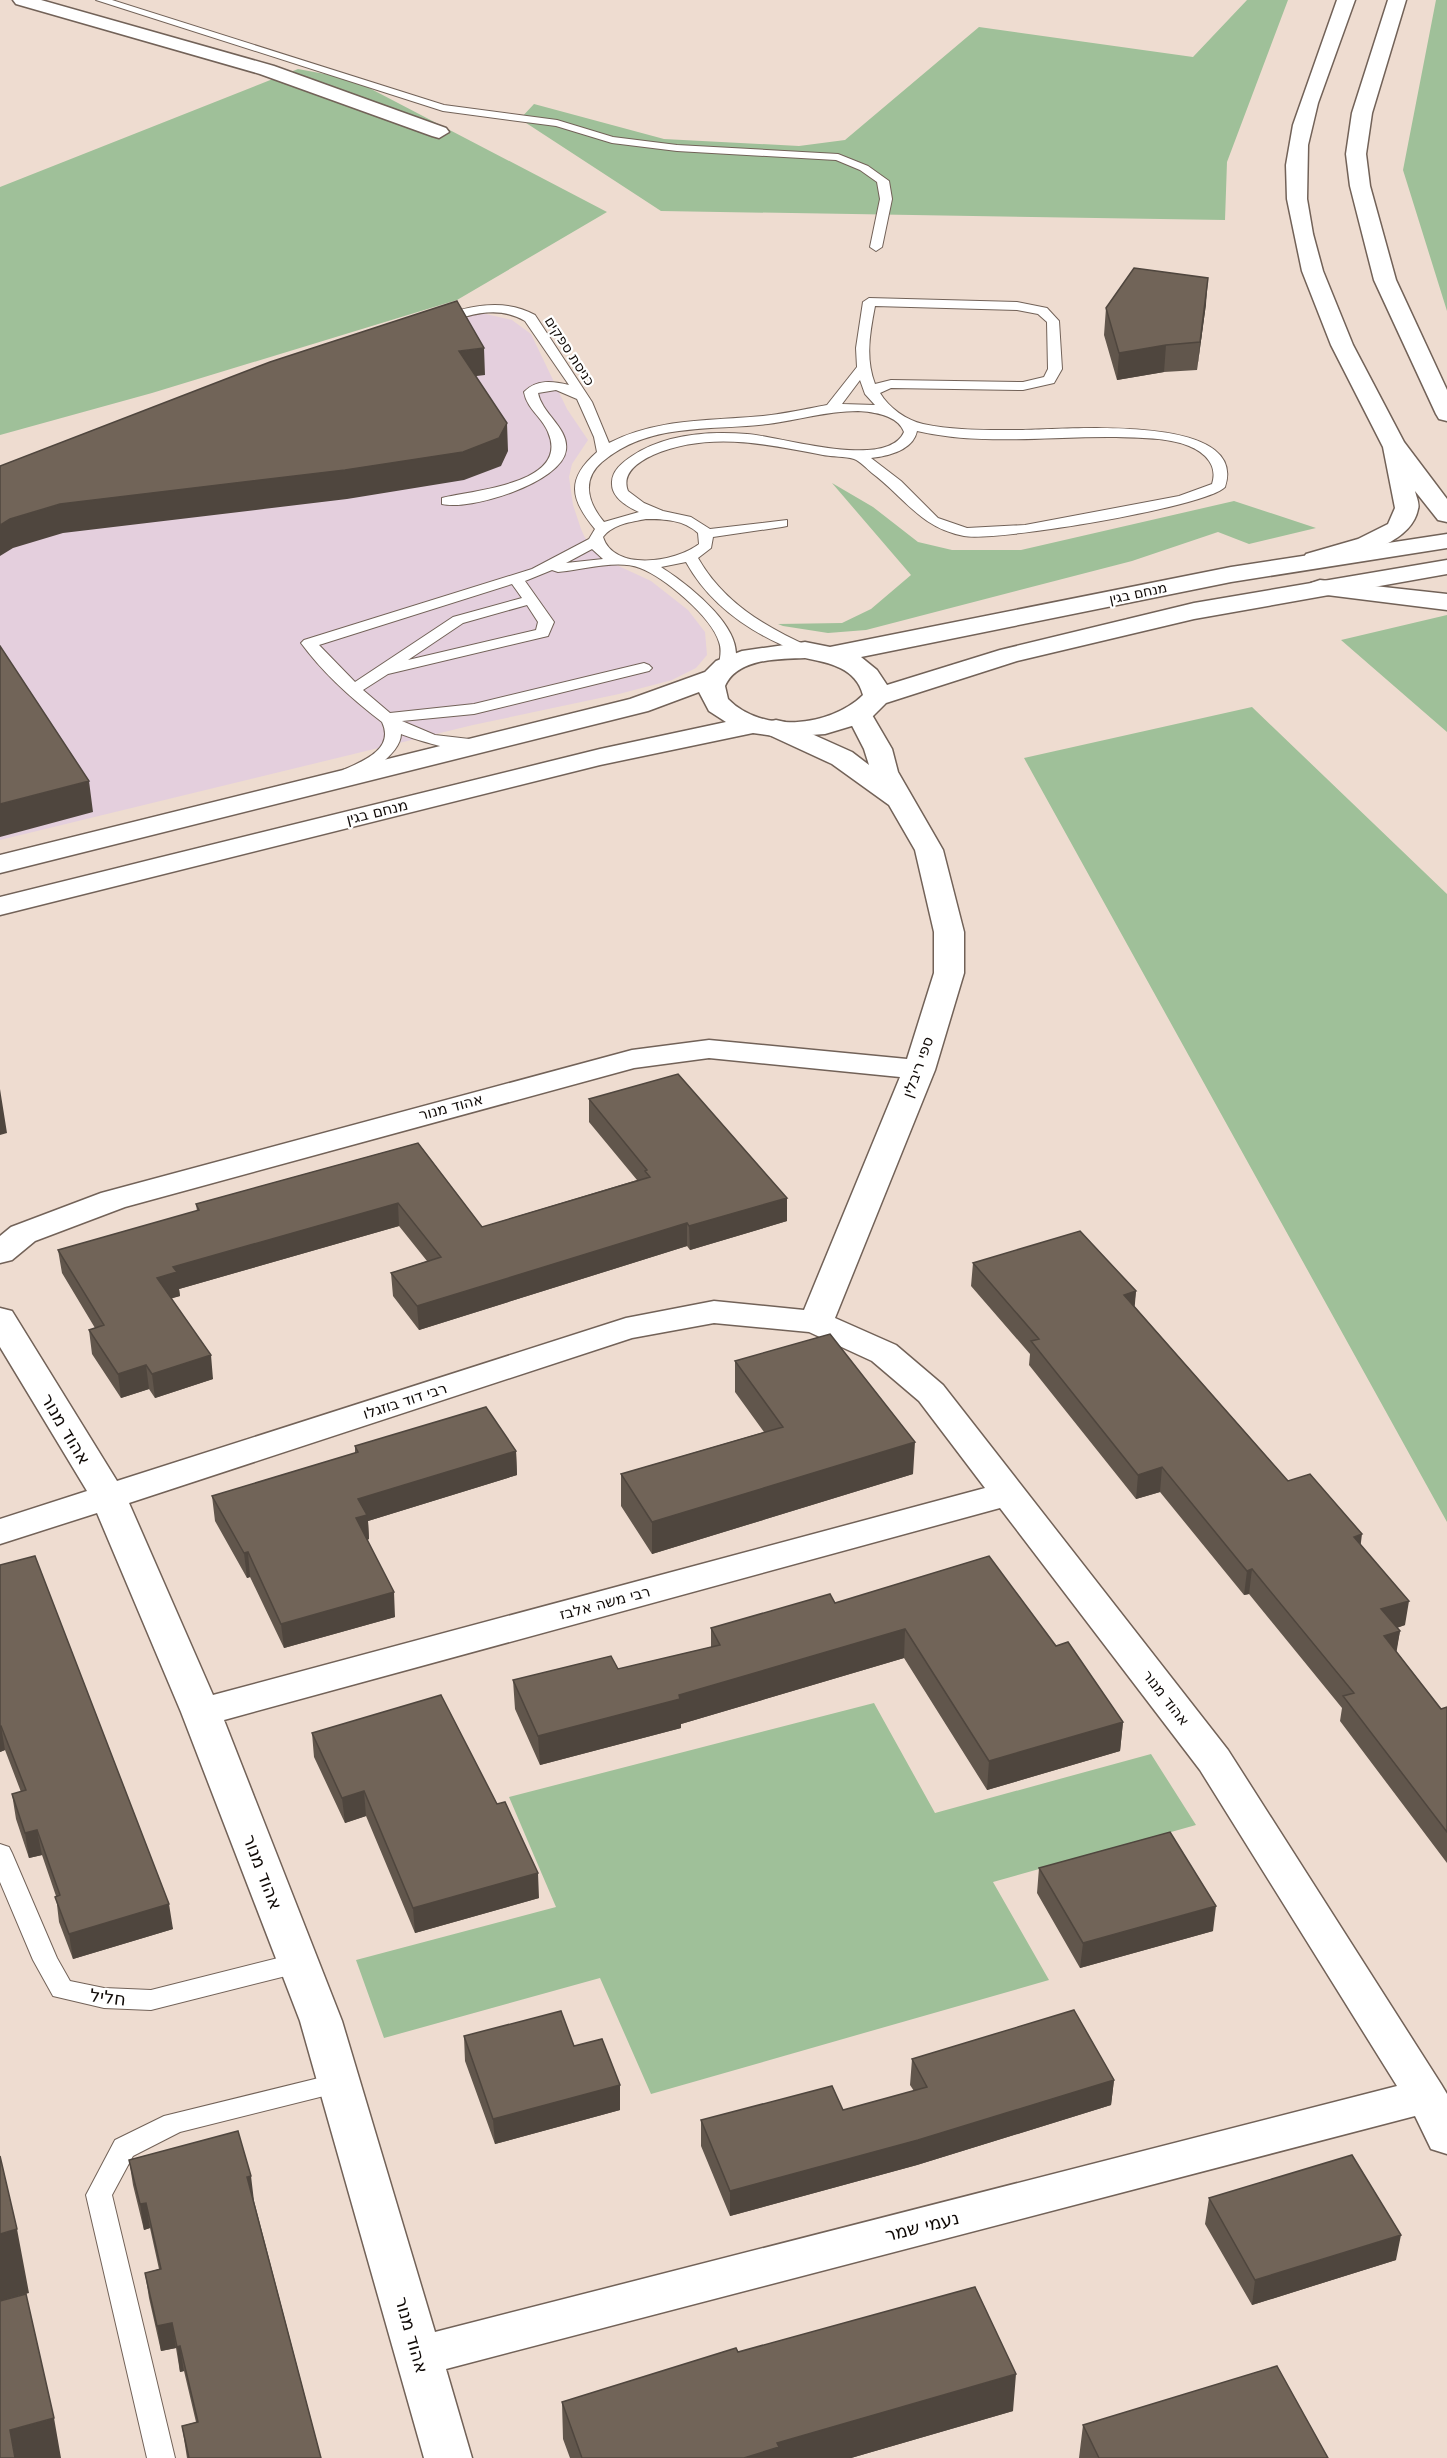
<svg xmlns="http://www.w3.org/2000/svg" width="1447" height="2458" viewBox="0 0 1447 2458" font-family="'DejaVu Sans',Heebo,sans-serif">
	<style>
		.commercial { fill: #e4cfdd }
		.green { fill: #9fc099 }
		.lines { fill: none; stroke-linecap: round; stroke-linejoin: round }
		.lane-casing { stroke: #726258; stroke-width: 2 }
		.street-casing { stroke: #726258; stroke-width: 3 }
		.secondary-casing { stroke: #726258; stroke-width: 3 }
		.highway-casing { stroke: #726258; stroke-width: 3 }
		.lane { fill: #fff; fill-rule: evenodd }
		.street { fill: #fff; fill-rule: evenodd }
		.secondary { fill: #fff; fill-rule: evenodd }
		.highway { fill: #fff; fill-rule: evenodd }
		.wall { fill: #61564c }
		.shaded-wall { fill: #4f463e }
		.building { fill: #716458; stroke: #4f463e; stroke-width: 1.5 }
		.labels { text-anchor: middle; dominant-baseline: central; stroke-width: 4.5; stroke-linejoin: round; paint-order: stroke }
		.far-street-label { font-size: 14px; fill: #100a07; stroke: #fff }
		.street-label { font-size: 15px; fill: #100a07; stroke: #fff }
		.near-street-label { font-size: 18px; fill: #100a07; stroke: #fff }
	</style>
	<rect width="100%" height="100%" fill="#eedcd0"/>
	<!-- commercial -->
	<path class="commercial" d="M 468,310 L 512,320 L 531,334 L 567,409 L 588,440 L 572,464 L 569,477 L 573,505 L 581,529 L 585,538 L 610,562 L 651,581 L 688,610 L 705,632 L 707,655 L 696,668 L 672,680 L 619,694 L 473,725 L 0,840 L 0,471 Z"/>
	<!-- green -->
	<path class="green" d="M 1247,0 L 1288,0 L 1227,162 L 1225,220 L 661,211 L 520,119 L 534,104 L 664,139 L 799,146 L 845,140 L 979,27 L 1193,57 Z
		M 1436,0 L 1447,0 L 1447,311 L 1403,170 Z
		M 298,69 L 352,79 L 607,212 L 457,300 L 152,393 L 0,435 L 0,187 Z
		M 832,483 L 873,507 L 918,542 L 952,550 L 1021,550 L 1234,501 L 1316,528 L 1249,544 L 1218,532 L 1132,561 L 866,630 L 828,633 L 783,626 L 778,624 L 842,623 L 871,609 L 911,575 Z
		M 1447,615 L 1447,732 L 1341,640 Z
		M 1252,707 L 1447,894 L 1447,1522 L 1024,758 Z
		M 874,1703 L 935,1813 L 1151,1754 L 1196,1825 L 993,1882 L 1049,1980 L 651,2094 L 600,1978 L 384,2038 L 356,1960 L 556,1907 L 509,1797 Z"/>
	<g class="lines">
		<defs>
			<path id="lane" d="M 96,0 L 112,0 L 444,105 L 557,120 L 613,137 L 677,145 L 838,154 L 868,166 L 889,181 L 892,199 L 882,247 L 876,251 L 870,247 L 880,199 L 877,182 L 860,170 L 836,160 L 677,151 L 612,143 L 556,126 L 443,111 Z
				M 869,298 L 1017,302 L 1047,308 L 1059,321 L 1062,369 L 1054,383 L 1023,390 L 891,388 L 880,393 C 889,408 906,420 923,424 C 956,431 991,430 1023,430 C 1062,430 1250,412 1225,487 C 1207,507 995,542 964,536 C 921,528 905,498 872,473 C 867,469 860,461 854,459 C 845,456 832,457 823,455 C 767,444 708,431 653,455 C 638,462 621,473 628,491 L 644,503 L 663,511 L 691,517 L 710,529 L 787,520 L 787,526 L 782,527 L 713,537 L 711,548 L 698,558 C 723,602 765,627 810,647 L 813,650 L 810,653 C 800,656 789,649 780,644 C 741,626 707,600 686,562 L 661,567 C 686,583 753,633 732,668 L 727,670 L 719,665 C 720,657 722,650 719,642 C 712,617 664,577 640,568 C 617,559 582,570 558,572 L 552,570 L 525,581 L 554,622 L 548,636 L 388,674 L 363,690 L 390,713 L 474,704 L 644,663 L 649,665 L 652,668 L 649,671 L 474,714 L 402,721 L 435,735 L 478,740 L 486,745 C 474,759 417,740 401,734 C 401,754 363,781 343,776 L 341,773 L 343,770 C 363,761 395,749 382,722 C 353,700 323,673 301,643 L 304,640 L 532,569 L 589,539 L 595,529 C 570,499 566,479 597,452 L 594,437 L 577,399 L 556,390 L 538,393 C 542,414 569,428 566,450 C 562,483 469,511 442,504 L 442,498 C 473,490 571,484 548,432 C 542,417 527,409 524,392 C 536,379 553,381 569,385 L 525,321 C 496,304 469,316 439,324 L 433,320 L 434,317 C 468,307 502,297 535,315 L 592,402 L 609,443 C 657,418 710,421 763,416 C 784,414 805,409 827,405 L 857,367 L 856,348 L 863,302 ZM 875,306 L 1017,310 L 1038,314 L 1047,322 L 1048,369 L 1044,377 L 1023,382 L 891,380 L 875,384 C 865,358 870,332 875,306 ZM 860,380 L 865,394 L 875,405 L 842,404 ZM 858,411 C 874,412 898,415 904,432 C 887,471 780,436 747,434 C 709,431 665,434 632,456 C 623,462 611,471 612,484 C 612,498 628,507 639,512 L 604,522 C 588,503 581,480 602,462 C 649,422 710,431 768,424 C 798,420 827,411 858,411 ZM 917,431 C 981,446 1051,436 1116,437 C 1140,438 1166,437 1189,446 C 1206,453 1218,466 1212,484 L 1179,496 L 1025,525 L 967,528 L 938,518 L 901,481 L 871,458 C 889,456 913,450 917,431 ZM 646,519 C 665,519 684,520 698,533 L 699,544 C 676,562 614,572 603,537 C 613,524 631,522 646,519 ZM 592,549 L 603,559 L 566,563 ZM 512,584 L 522,598 L 453,617 L 355,682 L 319,645 ZM 527,605 L 538,622 L 536,630 L 408,660 L 463,623 Z
				M 0,1844 L 9,1847 L 12,1853 L 57,1958 L 70,1981 L 104,1988 L 151,1990 L 298,1953 L 307,1956 L 310,1963 L 307,1970 L 298,1973 L 151,2010 L 104,2008 L 53,1996 L 33,1960 L 0,1882 Z
				M 339,2073 L 348,2076 L 352,2083 L 348,2090 L 180,2132 L 133,2156 L 112,2195 L 175,2458 L 147,2458 L 86,2195 L 115,2140 L 164,2116 Z"/>
			<path id="street" d="M 13,0 L 41,0 L 274,66 L 446,128 L 449,132 L 439,138 L 432,136 L 260,74 L 16,4 Z
				M 859,706 L 868,708 L 892,749 L 898,772 L 943,850 L 964,932 L 964,973 L 935,1070 L 835,1318 L 896,1345 L 943,1385 L 1228,1750 L 1441,2084 L 1447,2094 L 1447,2154 L 1431,2149 L 1415,2116 L 446,2369 L 472,2458 L 424,2458 L 300,2021 L 181,1712 L 97,1513 L 0,1544 L 0,1519 L 87,1491 L 0,1347 L 0,1308 L 12,1311 L 117,1481 L 626,1318 L 714,1301 L 804,1310 L 900,1077 L 709,1058 L 634,1068 L 125,1207 L 35,1241 L 12,1260 L 0,1263 L 0,1236 L 11,1227 L 101,1193 L 632,1050 L 709,1040 L 907,1059 L 934,973 L 934,932 L 915,850 L 889,805 L 832,764 L 767,734 L 763,728 L 767,722 L 776,720 L 785,722 L 852,752 L 869,765 L 864,749 L 846,714 L 850,708 ZM 714,1323 L 809,1332 L 872,1361 L 919,1401 L 985,1488 L 213,1695 L 129,1503 L 632,1338 ZM 1000,1508 L 1200,1770 L 1397,2086 L 435,2332 L 342,2021 L 224,1720 Z"/>
			<path id="secondary" d="M 1447,534 L 1447,548 L 1231,582 L 861,657 L 877,670 L 887,685 L 1000,650 L 1194,603 L 1447,560 L 1447,574 L 1194,619 L 1017,661 L 886,703 L 873,716 L 855,725 L 825,734 L 781,737 L 753,733 L 600,765 L 0,915 L 0,897 L 600,749 L 726,722 L 709,711 L 699,692 L 648,711 L 0,873 L 0,855 L 630,699 L 705,672 L 716,661 L 742,651 L 805,642 L 830,647 L 1231,567 ZM 805,658 C 830,663 856,668 863,695 C 830,727 762,734 728,699 L 725,686 C 737,658 779,659 805,658 Z"/>
			<path id="highway" d="M 1337,0 L 1355,0 L 1318,103 L 1308,145 L 1307,199 L 1313,234 L 1323,271 L 1353,345 L 1404,442 L 1447,499 L 1447,522 L 1438,520 L 1415,491 C 1416,496 1420,504 1418,509 C 1411,547 1347,558 1315,566 L 1306,564 L 1303,559 L 1306,554 L 1358,539 L 1388,524 L 1395,508 L 1383,447 L 1331,345 L 1302,271 L 1287,199 L 1286,165 L 1293,125 Z
				M 1388,0 L 1406,0 L 1372,113 L 1366,154 L 1370,186 L 1396,280 L 1447,390 L 1447,421 L 1439,419 L 1436,414 L 1374,280 L 1350,186 L 1346,154 L 1352,113 Z
				M 1320,580 L 1447,594 L 1447,610 L 1311,593 L 1307,588 L 1311,583 Z"/>
		</defs>
		<!-- lane casing -->
		<use href="#lane" class="lane-casing"/>
		<!-- street casing -->
		<use href="#street" class="street-casing"/>
		<!-- secondary casing -->
		<use href="#secondary" class="secondary-casing"/>
		<!-- highway casing -->
		<use href="#highway" class="highway-casing"/>
		<!-- lane -->
		<use href="#lane" class="lane"/>
		<!-- street -->
		<use href="#street" class="street"/>
		<!-- secondary -->
		<use href="#secondary" class="secondary"/>
		<!-- highway -->
		<use href="#highway" class="highway"/>
	</g>
	<!-- wall -->
	<path class="wall" d="M 1206,304 L 1197,370 L 1164,372 L 1117,380 L 1104,335 L 1106,308 Z
		M 589,1099 L 787,1221 L 690,1250 L 687,1246 L 419,1330 L 393,1296 L 391,1273 L 427,1261 L 399,1226 L 179,1289 L 180,1296 L 171,1298 L 213,1379 L 155,1398 L 149,1389 L 121,1398 L 92,1354 L 89,1330 L 95,1328 L 62,1273 L 58,1250 L 197,1211 L 196,1204 L 418,1143 L 482,1227 L 637,1180 L 589,1122 Z
		M 973,1263 L 1136,1291 L 1134,1306 L 1288,1481 L 1361,1545 L 1405,1625 L 1397,1628 L 1400,1631 L 1396,1651 L 1441,1709 L 1447,1707 L 1447,1863 L 1340,1721 L 1342,1708 L 1249,1594 L 1244,1595 L 1160,1492 L 1136,1499 L 1029,1365 L 1030,1354 L 971,1286 Z
		M 735,1361 L 913,1474 L 652,1554 L 621,1506 L 621,1474 L 764,1432 L 735,1392 Z
		M 355,1446 L 516,1451 L 517,1475 L 368,1521 L 369,1539 L 367,1540 L 395,1617 L 284,1648 L 250,1577 L 247,1578 L 215,1521 L 212,1496 L 355,1453 Z
		M 0,1565 L 173,1929 L 73,1959 L 59,1922 L 56,1896 L 42,1855 L 29,1858 L 16,1819 L 12,1794 L 21,1792 L 5,1750 L 0,1752 Z
		M 835,1603 L 1056,1646 L 1123,1722 L 1120,1751 L 987,1790 L 904,1658 L 681,1724 L 681,1728 L 540,1765 L 515,1709 L 513,1680 L 618,1669 L 711,1647 L 711,1628 Z
		M 312,1733 L 539,1898 L 415,1933 L 366,1816 L 345,1823 L 314,1757 Z
		M 1039,1868 L 1213,1931 L 1080,1968 L 1037,1893 Z
		M 464,2036 L 574,2046 L 620,2085 L 620,2110 L 495,2144 L 465,2061 Z
		M 912,2059 L 1114,2080 L 1111,2105 L 917,2165 L 730,2216 L 701,2146 L 701,2120 L 843,2110 L 914,2091 L 910,2085 Z
		M 129,2160 L 254,2201 L 321,2458 L 187,2458 L 182,2426 L 196,2422 L 184,2371 L 180,2372 L 176,2348 L 161,2351 L 149,2298 L 145,2273 L 159,2269 L 150,2228 L 144,2230 L 133,2185 Z
		M 1209,2198 L 1396,2260 L 1252,2305 L 1205,2224 Z
		M 738,2352 L 1013,2411 L 851,2458 L 570,2458 L 563,2439 L 562,2402 Z
		M 1083,2425 L 1328,2458 L 1079,2458 Z"/>
	<!-- shaded-wall -->
	<path class="shaded-wall" d="M 1208,278 L 1206,304 L 1197,370 L 1200,342 Z
		M 1166,345 L 1164,372 L 1117,380 L 1119,353 Z
		M 484,348 L 485,375 L 460,378 L 459,351 Z
		M 507,423 L 508,451 L 501,466 L 464,480 L 347,499 L 63,533 L 13,548 L 0,556 L 0,525 L 10,519 L 60,504 Z
		M 89,781 L 93,812 L 0,837 L 0,804 Z
		M 0,1089 L 7,1133 L 0,1135 Z
		M 787,1198 L 787,1221 L 690,1250 L 689,1226 Z
		M 398,1203 L 399,1226 L 179,1289 L 180,1296 L 160,1302 L 157,1278 L 173,1267 Z
		M 687,1223 L 687,1246 L 419,1330 L 417,1306 Z
		M 1136,1291 L 1134,1315 L 1124,1295 Z
		M 211,1355 L 213,1379 L 155,1398 L 152,1374 Z
		M 146,1365 L 149,1389 L 121,1398 L 118,1374 Z
		M 915,1442 L 913,1474 L 652,1554 L 652,1522 Z
		M 516,1451 L 517,1475 L 368,1521 L 369,1539 L 358,1543 L 356,1518 L 358,1499 Z
		M 1162,1467 L 1160,1492 L 1136,1499 L 1138,1475 Z
		M 1362,1534 L 1359,1558 L 1354,1537 Z
		M 248,1552 L 250,1577 L 247,1578 L 244,1553 Z
		M 1252,1569 L 1249,1594 L 1244,1595 L 1247,1571 Z
		M 394,1592 L 395,1617 L 284,1648 L 281,1624 Z
		M 1409,1601 L 1405,1625 L 1377,1634 L 1381,1609 Z
		M 905,1629 L 904,1658 L 681,1724 L 681,1728 L 540,1765 L 538,1736 Z
		M 1400,1631 L 1396,1655 L 1384,1636 Z
		M 1123,1722 L 1120,1751 L 987,1790 L 989,1761 Z
		M 0,1726 L 1,1726 L 5,1750 L 0,1752 Z
		M 364,1791 L 366,1816 L 345,1823 L 342,1798 Z
		M 37,1830 L 42,1855 L 29,1858 L 25,1833 Z
		M 538,1873 L 539,1898 L 415,1933 L 413,1908 Z
		M 169,1904 L 173,1929 L 73,1959 L 69,1934 Z
		M 1216,1906 L 1213,1931 L 1080,1968 L 1083,1943 Z
		M 1114,2080 L 1111,2105 L 917,2165 L 730,2216 L 730,2191 Z
		M 620,2085 L 620,2110 L 495,2144 L 493,2119 Z
		M 251,2176 L 254,2201 L 250,2202 L 247,2177 Z
		M 146,2203 L 150,2228 L 144,2230 L 140,2204 Z
		M 17,2229 L 29,2293 L 0,2301 L 0,2234 Z
		M 1401,2235 L 1396,2260 L 1252,2305 L 1255,2280 Z
		M 172,2323 L 176,2348 L 161,2351 L 157,2326 Z
		M 180,2346 L 184,2371 L 180,2372 L 177,2347 Z
		M 1016,2374 L 1013,2411 L 851,2458 L 744,2458 L 777,2443 Z
		M 54,2418 L 61,2458 L 15,2458 L 10,2430 Z"/>
	<!-- building -->
	<path class="building" d="M 1134,268 L 1208,278 L 1200,342 L 1166,345 L 1119,353 L 1106,308 Z
		M 457,301 L 484,348 L 459,351 L 507,423 L 499,438 L 463,452 L 345,470 L 60,504 L 10,519 L 0,525 L 0,466 L 270,362 Z
		M 0,646 L 89,781 L 0,804 Z
		M 678,1074 L 787,1198 L 689,1226 L 687,1223 L 417,1306 L 391,1273 L 441,1257 L 398,1203 L 173,1267 L 177,1272 L 157,1278 L 211,1355 L 152,1374 L 146,1365 L 118,1374 L 89,1330 L 104,1325 L 58,1250 L 199,1210 L 196,1204 L 418,1143 L 482,1227 L 650,1177 L 645,1171 L 647,1170 L 589,1099 Z
		M 1080,1231 L 1136,1291 L 1124,1295 L 1288,1481 L 1310,1474 L 1362,1534 L 1354,1537 L 1409,1601 L 1381,1609 L 1400,1631 L 1384,1636 L 1441,1709 L 1447,1707 L 1447,1832 L 1343,1696 L 1354,1693 L 1252,1569 L 1247,1571 L 1162,1467 L 1138,1475 L 1031,1341 L 1039,1339 L 973,1263 Z
		M 830,1334 L 915,1442 L 652,1522 L 621,1474 L 783,1427 L 735,1361 Z
		M 486,1407 L 516,1451 L 358,1499 L 367,1515 L 356,1518 L 394,1592 L 281,1624 L 248,1552 L 244,1553 L 212,1496 L 358,1452 L 355,1446 Z
		M 35,1556 L 169,1904 L 69,1934 L 55,1897 L 60,1895 L 37,1830 L 25,1833 L 12,1794 L 26,1790 L 1,1726 L 0,1726 L 0,1565 Z
		M 989,1556 L 1056,1646 L 1068,1642 L 1123,1722 L 989,1761 L 905,1629 L 679,1695 L 680,1699 L 538,1736 L 513,1680 L 611,1656 L 618,1669 L 720,1645 L 711,1628 L 830,1594 L 835,1603 Z
		M 441,1695 L 497,1804 L 505,1802 L 538,1873 L 413,1908 L 364,1791 L 342,1798 L 312,1733 Z
		M 1170,1832 L 1216,1906 L 1083,1943 L 1039,1868 Z
		M 1074,2010 L 1114,2080 L 918,2140 L 730,2191 L 701,2120 L 832,2086 L 843,2110 L 927,2087 L 912,2059 Z
		M 561,2011 L 574,2046 L 602,2039 L 620,2085 L 493,2119 L 464,2036 Z
		M 238,2131 L 251,2176 L 247,2177 L 321,2458 L 189,2458 L 182,2426 L 198,2422 L 180,2346 L 177,2347 L 172,2323 L 157,2326 L 145,2273 L 161,2269 L 146,2203 L 140,2204 L 129,2160 Z
		M 1352,2155 L 1401,2235 L 1255,2280 L 1209,2198 Z
		M 0,2156 L 17,2229 L 0,2234 Z
		M 975,2287 L 1016,2374 L 777,2443 L 779,2447 L 744,2458 L 582,2458 L 562,2402 L 736,2348 L 738,2352 Z
		M 26,2294 L 54,2418 L 10,2430 L 15,2458 L 0,2458 L 0,2301 Z
		M 1277,2366 L 1328,2458 L 1099,2458 L 1083,2425 Z"/>
	<g class="labels">
		<!-- far-street labels -->
		<g class="far-street-label">
			<text transform="translate(570 351) rotate(57)">כניסת ספקים</text>
			<text transform="translate(1138 593) rotate(-12)">מנחם בגין</text>
		</g>
		<!-- street labels -->
		<g class="street-label">
			<text transform="translate(377 812) rotate(-14)">מנחם בגין</text>
			<text transform="translate(918 1067) rotate(-70)">ספי ריבלין</text>
			<text transform="translate(451 1107) rotate(-15)">אהוד מנור</text>
			<text transform="translate(405 1401) rotate(-18)">רבי דוד בוזגלו</text>
			<text transform="translate(605 1603) rotate(-15)">רבי משה אלבז</text>
			<text transform="translate(1166 1698) rotate(52)">אהוד מנור</text>
		</g>
		<!-- near-street labels -->
		<g class="near-street-label">
			<text transform="translate(66 1429) rotate(59)">אהוד מנור</text>
			<text transform="translate(263 1872) rotate(69)">אהוד מנור</text>
			<text transform="translate(108 1997) rotate(7)">חליל</text>
			<text transform="translate(922 2226) rotate(-14)">נעמי שמר</text>
			<text transform="translate(412 2335) rotate(74)">אהוד מנור</text>
		</g>
	</g>
</svg>
